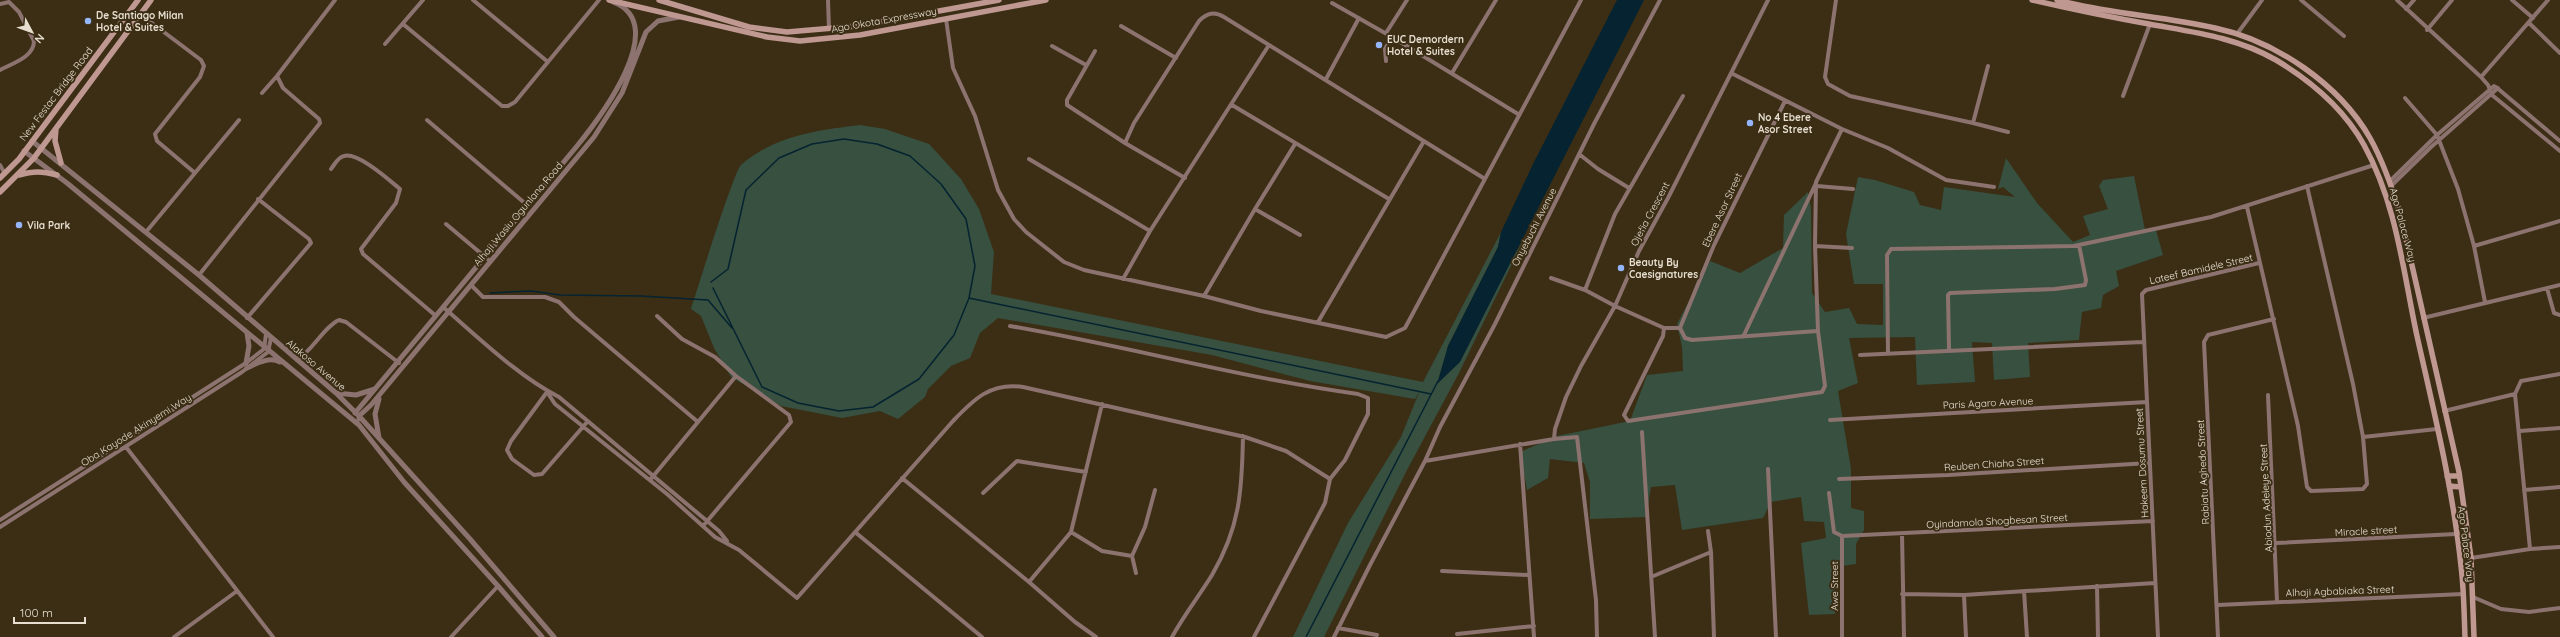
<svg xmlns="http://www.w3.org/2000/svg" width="2560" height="637" viewBox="0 0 2560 637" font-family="Quicksand,sans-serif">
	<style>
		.green { fill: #37503f }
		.water { fill: #052330 }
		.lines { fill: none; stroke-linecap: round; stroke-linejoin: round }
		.stream { stroke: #052330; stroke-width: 1.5 }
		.minor { stroke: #8c736f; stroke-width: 4 }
		.tertiary { stroke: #8c736f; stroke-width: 5 }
		.secondary { stroke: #c09892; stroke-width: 5.5 }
		.poi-dot { fill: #95b6fd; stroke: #3b2e15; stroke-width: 1.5 }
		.labels { text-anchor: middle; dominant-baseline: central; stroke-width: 4; stroke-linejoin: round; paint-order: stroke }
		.poi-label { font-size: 10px; font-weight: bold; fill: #e7decf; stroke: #3b2e15; text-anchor: start }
		.street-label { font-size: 10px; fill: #e7decf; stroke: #3b2e15 }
	</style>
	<rect width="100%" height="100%" fill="#3b2e15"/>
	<!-- green -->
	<path class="green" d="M 860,125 L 885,129 L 929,144 L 961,179 L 979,209 L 994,252 L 991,294 L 1423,382 L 1501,232 L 1498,247 L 1448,346 L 1438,383 L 1524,239 L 1459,373 L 1407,470 L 1324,637 L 1293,637 L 1348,523 L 1401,437 L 1420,390 L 1415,399 L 1310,381 L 1212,355 L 998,318 L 980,333 L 970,358 L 951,366 L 928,389 L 925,397 L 898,419 L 880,411 L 842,418 L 781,406 L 731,377 L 714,348 L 701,316 L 691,309 C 697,290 734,171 741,165 C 774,136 818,130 860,125 Z
		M 2006,158 L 2037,203 L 2073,242 L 2090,235 L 2083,216 L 2108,209 L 2099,186 L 2103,180 L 2134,176 L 2145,230 L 2156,230 L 2163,255 L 2116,271 L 2119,286 L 2103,295 L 2101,308 L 2082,312 L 2079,340 L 2028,343 L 2030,377 L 1994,380 L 1992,343 L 1972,342 L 1975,382 L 1917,385 L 1915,337 L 1849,338 L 1858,383 L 1838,391 L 1851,469 L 1851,508 L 1864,511 L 1864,530 L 1856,544 L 1856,564 L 1835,567 L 1835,614 L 1809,615 L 1801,543 L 1826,538 L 1824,522 L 1804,521 L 1801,497 L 1771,502 L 1763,518 L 1682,530 L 1675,485 L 1651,487 L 1646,517 L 1590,519 L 1590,482 L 1584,463 L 1550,459 L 1548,478 L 1527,490 L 1520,452 L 1557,436 L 1630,421 L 1647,375 L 1683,371 L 1682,347 L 1677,324 L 1710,261 L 1740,273 L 1783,248 L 1784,215 L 1808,192 L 1811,208 L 1812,293 L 1825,312 L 1849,308 L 1857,324 L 1883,325 L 1883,284 L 1854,284 L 1846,234 L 1858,177 L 1875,180 L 1914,192 L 1920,205 L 1941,210 L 1944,187 L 2015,197 L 2003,187 L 1998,189 Z"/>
	<!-- water -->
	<path class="water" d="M 1617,0 L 1644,0 L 1460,362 L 1437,384 L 1448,346 L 1498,247 L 1501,232 L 1533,164 Z"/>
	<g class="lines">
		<!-- stream -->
		<path class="stream" d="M 711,282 L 728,269 L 746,190 L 779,158 L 812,144 L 844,139 L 877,144 L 910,156 L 941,184 L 966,219 L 975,266 L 969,298 L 954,335 L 919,379 L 873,407 L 839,411 L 798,403 L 762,387 L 713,288
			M 490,293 L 531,291 L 560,295 L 641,296 L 708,300 L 732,328
			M 969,298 L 1431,394
			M 1306,637 L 1438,381"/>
		<!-- minor -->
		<path class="minor" d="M 473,0 L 548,62
			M 828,0 L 829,29
			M 1836,0 L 1825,77 L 1828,84 L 1850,96 L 1973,123
			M 2301,0 L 2344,36
			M 2397,0 L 2481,77
			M 2512,0 L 2533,18
			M 2548,0 L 2481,77 L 2488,85 L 2492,95 L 2560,151
			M 1332,3 L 1392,37 L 1518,114
			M 0,4 L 9,2 L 19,12 L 34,41 C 34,57 13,63 0,70
			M 2406,9 L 2414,0
			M 140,14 L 201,60 L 204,66 L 200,77 L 155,134 L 157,141 L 195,173
			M 946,19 L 953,68 L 975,116 L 998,190 L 1014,219 L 1026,232 L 1064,262 L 1084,270 L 1204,296 L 1261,311 L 1386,337 L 1405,328 L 1581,0
			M 2529,23 L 2560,53
			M 403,24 L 502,106 L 508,106 L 515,102 L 599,0
			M 1121,26 L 1176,58
			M 2427,30 L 2452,0
			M 1386,33 L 1407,0
			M 2237,34 L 2262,0
			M 385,44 L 423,0
			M 1052,46 L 1086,65
			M 1095,51 L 1067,100 L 1067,105 L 1125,143
			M 1386,61 L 1385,49 L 1392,37
			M 1988,66 L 1973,123 L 2008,132
			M 1452,73 L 1496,0
			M 1731,73 L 1842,129 L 1888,148 L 1946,180 L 1994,187
			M 1326,79 L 1359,18
			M 2496,87 L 2560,141
			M 262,93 L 277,76
			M 2123,96 L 2150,24
			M 2405,98 L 2437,135 L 2458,189 L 2474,246 L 2485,302
			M 1232,105 L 1389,199
			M 427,120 L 527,205
			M 1579,154 L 1598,169 L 1629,188
			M 1029,159 L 1150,231
			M 0,165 L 5,174
			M 331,169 C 335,164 338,157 344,156 C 358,152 389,180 400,189 L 396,203 L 361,249 L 363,254 L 436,316
			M 1185,178 L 1125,143 L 1134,123 L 1199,21 C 1207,13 1214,11 1224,17 L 1485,179
			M 2390,181 L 2437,135 L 2494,86
			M 2392,185 L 2430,148 L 2498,88
			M 1817,186 L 1853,189
			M 2247,207 L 2298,426 L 2307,487 L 2311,491 L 2363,489 L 2367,484 L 2363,437 L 2353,384 L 2307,186
			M 1255,209 L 1295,144
			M 446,224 L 490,261
			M 146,232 L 239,120
			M 1815,246 L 1852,248
			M 2474,246 L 2560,221
			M 199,275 L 320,123 L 319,119 L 283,88 L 277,76 L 335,0
			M 1551,278 L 1585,290 L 1615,306 L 1664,328 L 1680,328 L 1685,338 L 1692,340 L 1818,331
			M 1123,279 L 1150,231 L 1269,45
			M 471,285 L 483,297 L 545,297 L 559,302 L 574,317 L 698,422
			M 2547,288 L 2554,313 L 2560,315
			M 1585,290 L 1615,214 L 1683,96
			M 1204,296 L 1255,209 L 1300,235
			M 443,307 C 478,337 519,377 559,397 L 719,531 L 727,541
			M 247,318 L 311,243 L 309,239 L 258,199
			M 2423,318 L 2560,285
			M 1318,322 L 1424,141
			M 1010,326 C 1127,346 1241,378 1358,394 L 1368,398 L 1368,414 L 1345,460 L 1330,479 L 1325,503 L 1254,637
			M 1664,328 L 1663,336 L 1624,415 L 1628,421 L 1822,392 L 1825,386 L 1818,331 L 1815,246 L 1816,182 L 1842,129
			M 1680,328 L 1714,245 L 1785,101
			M 1743,337 L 1816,183
			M 1949,350 L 1948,295 L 1950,293 L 2055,289 L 2085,285 L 2086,280 L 2079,245
			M 1888,353 L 1887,255 L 1891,249 L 2074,246 L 2211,217 L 2374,165
			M 1860,355 L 2143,342
			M 297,360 C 312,351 325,326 339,320 L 346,322 L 399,363
			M 547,392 L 555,404 L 667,494 L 715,537 L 739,550 L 797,598 L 953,421 C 974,399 991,382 1023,387 L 1245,437 L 1286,451 L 1330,479
			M 547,392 L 511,441 L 507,450 L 512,459 L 534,475 L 542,474 L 588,421
			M 2268,395 L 2277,601
			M 2444,411 L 2515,394
			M 1830,420 L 2147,402
			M 2520,431 L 2560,428
			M 1642,432 L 1655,637
			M 2363,437 L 2437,429
			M 1554,439 L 1555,429 L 1566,397 L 1581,366 L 1615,306 L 1639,251 L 1668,198 L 1768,0
			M 1520,444 L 1534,637
			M 126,447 L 273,637
			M 1425,461 L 1554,439 L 1577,437 L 1596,600 L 1597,637
			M 1768,469 L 1776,637
			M 902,478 L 1029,582 L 1075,622 L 1096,637
			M 1839,479 L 1948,475 L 2149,463
			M 650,480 L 736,376 L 715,357 L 682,339 L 657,316
			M 2524,490 L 2560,487
			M 983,493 L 1017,461 L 1086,472
			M 1829,493 L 1834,532 L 1842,536 L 2153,521
			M 0,520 L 246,363 L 264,349 L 266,334
			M 703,526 L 791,422 L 789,415 L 736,376
			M 0,527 L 242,372 L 268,352 L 271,338
			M 855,532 L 982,637
			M 1071,532 L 1102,551 L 1132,556
			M 1902,534 L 1904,637
			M 1842,536 L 1842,637
			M 2276,543 L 2456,534
			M 2530,549 L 2515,394 L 2521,381 L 2560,374
			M 1711,552 L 1714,637
			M 2471,558 L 2530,549 L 2560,547
			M 1442,571 L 1528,575
			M 1136,573 L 1132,556 L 1145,527 L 1155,490
			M 1651,577 L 1711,552 L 1708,531
			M 1029,582 L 1071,532 L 1102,404
			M 2097,586 L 2098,637
			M 2024,591 L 2027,637
			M 1902,594 L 1964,595 L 2155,583
			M 1964,595 L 1966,637
			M 2473,597 L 2501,609 L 2529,612 L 2560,608
			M 2218,605 L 2463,594
			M 1338,628 L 1377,635
			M 1457,634 L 1534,626
			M 174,637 L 237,591
			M 451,637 L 498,586
			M 1172,637 C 1184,615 1199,596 1212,575 C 1240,527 1242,491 1243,436
			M 1334,637 L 1370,565 L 1425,461 L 1440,427 L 1495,324 L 1594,124 L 1660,0
			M 2158,637 L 2142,294 L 2146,290 L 2259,263
			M 2218,637 L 2204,342 L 2208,335 L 2274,319"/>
		<!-- tertiary -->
		<path class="tertiary" d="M 32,141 L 199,275 L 336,393 L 359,416 L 470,539 L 554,637
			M 24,151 L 67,183 L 359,425 L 404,482 L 498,586 L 542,637
			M 246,363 L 249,346 L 247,333
			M 247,368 C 256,364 269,356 280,362
			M 336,393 L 356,395 L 375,389
			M 379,399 L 375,414 L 379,438
			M 355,413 L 577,146 C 599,119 672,24 613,2
			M 359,419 L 359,416 L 371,405 L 594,137 L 622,93 L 646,32 L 658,21 L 679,17"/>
		<!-- secondary -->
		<path class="secondary" d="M 609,0 L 767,37 L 800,41 L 860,35 L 1046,0
			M 659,0 L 749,27 L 787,32 L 857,26 L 999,0
			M 2032,0 C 2071,9 2109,17 2149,24 C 2192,32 2236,37 2276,60 C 2311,81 2344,109 2364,145 C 2397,205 2403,271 2417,336 C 2434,412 2453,489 2461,566 C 2464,590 2464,613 2465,637
			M 2057,0 C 2109,14 2163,16 2215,28 C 2276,41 2339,84 2370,138 C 2384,163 2393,190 2401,217 L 2459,472 L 2471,558 L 2474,637
			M 56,128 L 55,141 L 61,163
			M 19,175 C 33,171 42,171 57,175
			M 0,178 L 19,159 L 138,0
			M 0,192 L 34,158 L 151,0
			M 2447,476 L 2459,476
			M 2449,486 L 2461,487"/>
	</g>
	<!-- markers -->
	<g class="poi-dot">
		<circle cx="88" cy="21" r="4"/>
		<circle cx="1379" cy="45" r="4"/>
		<circle cx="1750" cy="123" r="4"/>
		<circle cx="19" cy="225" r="4"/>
		<circle cx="1621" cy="268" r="4"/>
	</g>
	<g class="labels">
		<!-- poi labels -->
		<g class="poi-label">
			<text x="96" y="15">De Santiago Milan<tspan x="96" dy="12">Hotel &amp; Suites</tspan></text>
			<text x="1387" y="39">EUC Demordern<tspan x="1387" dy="12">Hotel &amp; Suites</tspan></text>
			<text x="1758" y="117">No 4 Ebere<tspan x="1758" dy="12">Asor Street</tspan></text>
			<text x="27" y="225">Vila Park</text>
			<text x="1629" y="262">Beauty By<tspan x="1629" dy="12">Caesignatures</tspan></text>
		</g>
		<!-- street labels -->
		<g class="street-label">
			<text transform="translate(884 20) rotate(-10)">Ago Okota Expressway</text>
			<text transform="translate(56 94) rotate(-53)">New Festac Bridge Road</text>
			<text transform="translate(1722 210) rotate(-65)">Ebere Asor Street</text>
			<text transform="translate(518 214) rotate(-50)">Alhaji Wasiu Ogunlana Road</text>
			<text transform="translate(1650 214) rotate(-62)">Ojefia Crescent</text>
			<text transform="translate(2403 225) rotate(75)">Ago Palace Way</text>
			<text transform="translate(1534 227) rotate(-63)">Onyebuchi Avenue</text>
			<text transform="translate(2201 269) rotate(-13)">Lateef Bamidele Street</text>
			<text transform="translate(316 365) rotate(40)">Alakoso Avenue</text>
			<text transform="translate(1988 403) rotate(-3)">Paris Agaro Avenue</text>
			<text transform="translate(136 430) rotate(-32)">Oba Kayode Akinyemi Way</text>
			<text transform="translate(2142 463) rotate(-93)">Hakeem Dosumu Street</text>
			<text transform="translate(1994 464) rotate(-4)">Reuben Chiaha Street</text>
			<text transform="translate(2203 472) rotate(-93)">Rabiatu Aghedo Street</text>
			<text transform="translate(2266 498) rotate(-93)">Abiodun Adeleye Street</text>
			<text transform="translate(1997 521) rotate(-3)">Oyindamola Shogbesan Street</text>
			<text transform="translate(2366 531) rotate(-3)">Miracle street</text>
			<text transform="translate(2466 544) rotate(83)">Ago Palace Way</text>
			<text transform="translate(1834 586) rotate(-90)">Awe Street</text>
			<text transform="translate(2340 591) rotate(-2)">Alhaji Agbabiaka Street</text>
		</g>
	</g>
	<!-- north arrow -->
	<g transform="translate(32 32) rotate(131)" stroke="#3b2e15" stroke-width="3" paint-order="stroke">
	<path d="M0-3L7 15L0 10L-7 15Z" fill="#e7decf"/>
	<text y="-6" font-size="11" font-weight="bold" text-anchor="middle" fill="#e7decf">N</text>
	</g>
	<!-- scale -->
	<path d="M14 617v6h71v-6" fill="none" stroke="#e7decf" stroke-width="2"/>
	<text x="20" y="617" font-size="12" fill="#e7decf" stroke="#3b2e15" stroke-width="3" paint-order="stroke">100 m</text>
</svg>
